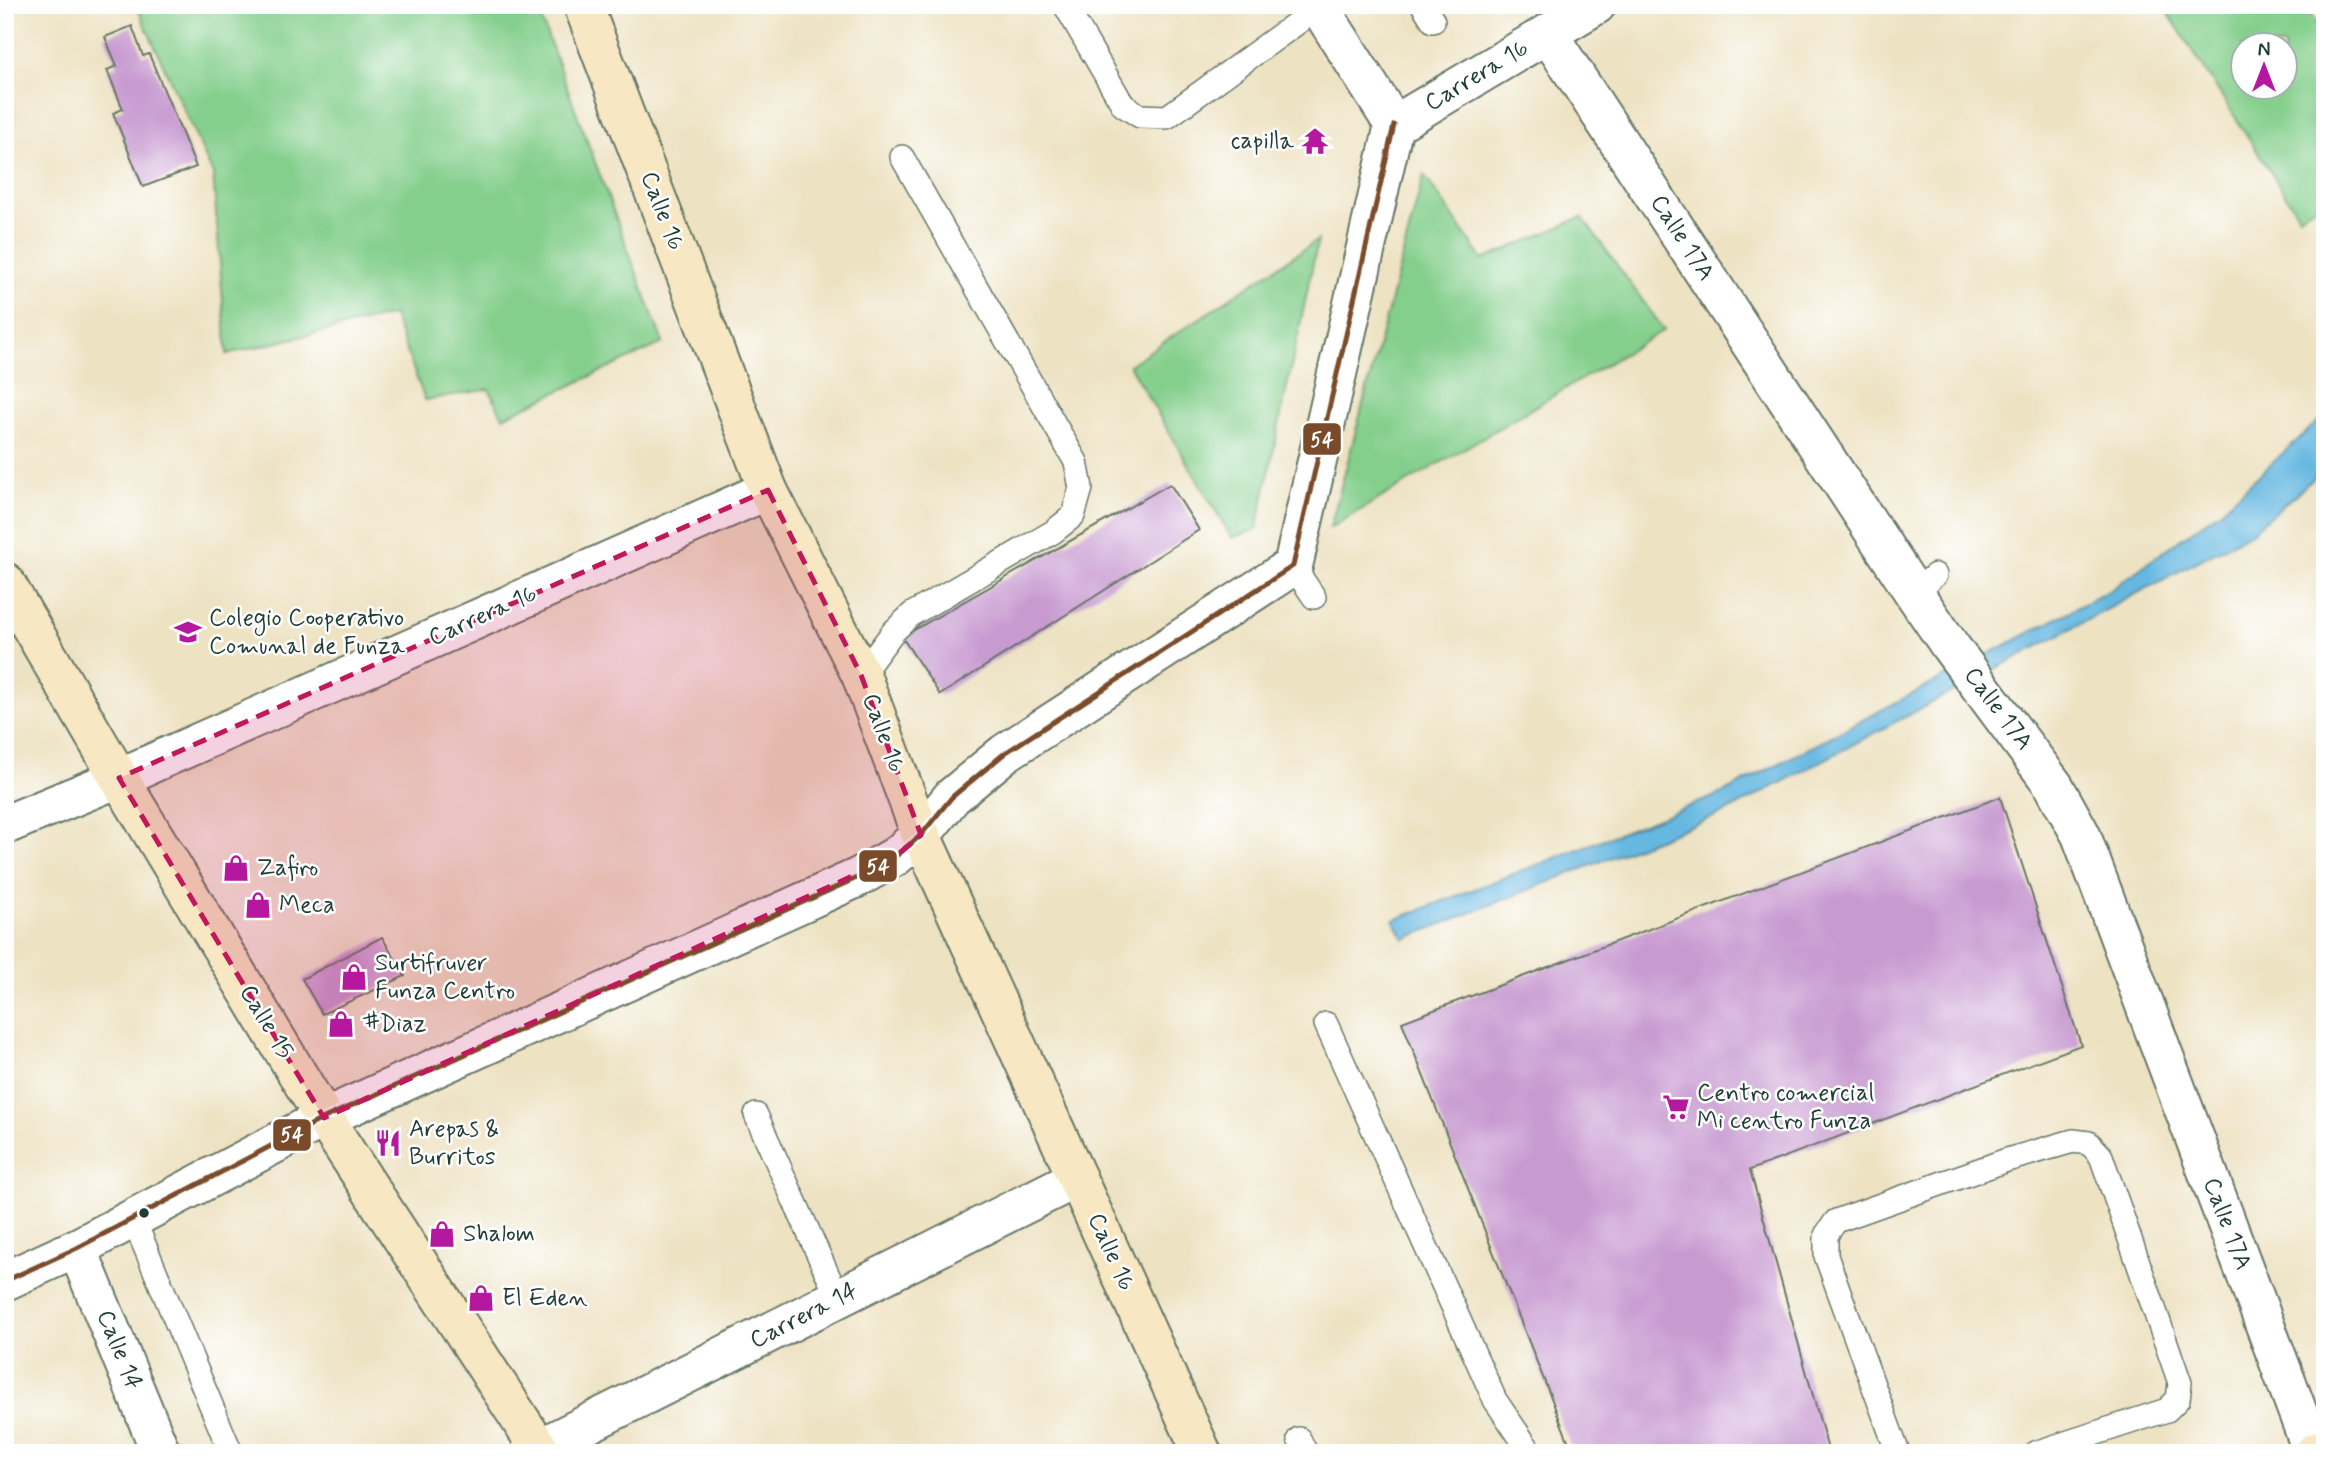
<svg xmlns="http://www.w3.org/2000/svg" width="2330" height="1458" viewBox="0 0 2330 1458" font-family="Mynerve,sans-serif">
	<style>
		.green { fill: #84cf8c; stroke: #528660; stroke-width: 2; fill-rule: evenodd }
		.water { fill: #66b8e1; stroke: #427a8a; stroke-width: 2 }
		.building { fill: #c79ad0 }
		.lines { fill: none; stroke-linecap: round; stroke-linejoin: round }
		.lane-casing { stroke: #677766; stroke-width: 26 }
		.street-casing { stroke: #677766; stroke-width: 42 }
		.secondary-casing { stroke: #677766; stroke-width: 42 }
		.lane { stroke: #fff; stroke-width: 23 }
		.street { stroke: #fff; stroke-width: 38 }
		.secondary { stroke: #f7e8c3; stroke-width: 38 }
		.bus-1-casing { stroke: #fff; stroke-width: 10 }
		.bus-1 { stroke: #7a4b2a; stroke-width: 5 }
		.marked { fill: #c2185b; fill-opacity: 0.2; stroke: #c2185b; stroke-width: 5; stroke-dasharray: 14 9; stroke-linejoin: round }
		.bus-dot { fill: #1f3d34; stroke: #fff; stroke-width: 2.5 }
		.labels { text-anchor: middle; dominant-baseline: central; stroke-width: 5; stroke-linejoin: round; paint-order: stroke }
		.street-label { font-size: 24px; fill: #1f3d34; stroke: #fff }
		.poi-label { font-size: 24px; fill: #1f3d34; stroke: #fff; text-anchor: start }
		.line-badge { stroke: #fff; stroke-width: 2.5 }
		.badge-label { font-size: 19px; text-anchor: middle; font-weight: bold; fill: #fff }
	</style>
	<rect width="100%" height="100%" fill="#fff"/>
	<filter id="ink" filterUnits="userSpaceOnUse"><feTurbulence type="fractalNoise" baseFrequency=".0143" numOctaves="2"/><feDisplacementMap in="SourceGraphic" scale="14" xChannelSelector="R" yChannelSelector="G"/><feConvolveMatrix kernelMatrix="1 2 1 2 8 2 1 2 1" color-interpolation-filters="sRGB"/></filter>
	<filter id="wash" filterUnits="userSpaceOnUse"><feTurbulence type="fractalNoise" baseFrequency=".00686" numOctaves="4" result="noise"/><feDisplacementMap in="SourceGraphic" scale="28" xChannelSelector="R" yChannelSelector="G"/><feGaussianBlur stdDeviation="1.57" result="paint"/><feColorMatrix in="noise" values="0 0 0 0 0 0 0 0 0 0 0 0 0 0 0 0 0 1.4 0 .05"/><feComposite in="paint" operator="in"/></filter>
	<g filter="url(#wash)">
		<rect width="100%" height="100%" fill="#ede2c2"/>
		<!-- green -->
		<path class="green" d="M 136,5 L 536,5 L 663,343 L 503,417 L 489,389 L 425,400 L 393,315 L 227,354 L 213,174 Z
			M 2163,5 L 2304,5 L 2325,37 L 2325,200 L 2299,216 ZM 2242,46 L 2284,46 L 2284,88 L 2242,88 Z
			M 1424,175 L 1483,260 L 1582,217 L 1664,330 L 1330,528 Z
			M 1318,240 L 1257,529 L 1232,538 L 1129,365 Z"/>
		<!-- water -->
		<path class="water" d="M 2325,415 L 2325,469 L 2249,534 L 1726,812 L 1404,939 L 1394,920 L 1721,794 L 2109,591 L 2221,510 Z"/>
		<g id="blocks">
			<!-- building -->
			<path class="building" d="M 132,26 L 143,56 L 149,54 L 196,167 L 143,187 L 113,113 L 123,109 L 107,70 L 117,66 L 105,37 Z
				M 1170,484 L 1199,530 L 940,695 L 902,637 Z
				M 2000,797 L 2081,1045 L 1750,1170 L 1829,1453 L 1573,1453 L 1402,1022 Z
				M 382,937 L 405,976 L 322,1014 L 302,979 Z"/>
		</g>
	</g>
	<g filter="url(#ink)">
		<use href="#blocks" fill-opacity="0" stroke="#677766" stroke-width="2"/>
		<g class="lines">
			<defs>
				<path id="lane" d="M 1065,5 L 1123,105 L 1140,116 L 1167,117 L 1319,7
					M 1423,5 L 1433,21
					M 1293,566 L 1314,597
					M 1914,593 L 1935,575
					M 861,675 L 893,632 L 912,614 L 1053,532 L 1073,516 L 1081,488 L 1076,462 L 902,157
					M 1326,1024 L 1495,1400 L 1531,1453
					M 756,1115 L 838,1298
					M 133,1218 L 231,1453
					M 1299,1439 L 1306,1453
					M 1898,1453 L 1826,1256 L 1826,1235 L 1836,1221 L 2007,1160 L 2073,1141 L 2089,1143 L 2101,1156 L 2180,1383 L 2178,1399 L 2167,1410 L 2035,1453"/>
				<path id="street" d="M 1318,5 L 1394,125
					M 1548,34 L 1914,593 L 1950,646 L 2054,786 L 2081,835 L 2313,1453
					M 1394,125 L 1596,5
					M 5,825 L 119,778 L 768,490
					M 77,1248 L 161,1453
					M 5,1281 L 77,1248 L 324,1118 L 859,877 L 896,856 L 921,835 L 952,797 L 1005,753 L 1293,566 L 1394,125
					M 530,1453 L 1077,1178"/>
				<path id="secondary" d="M 583,5 L 768,490 L 861,675 L 921,835 L 1202,1453
					M 5,582 L 119,778 L 324,1118 L 542,1453
					M 2314,1453 L 2325,1448"/>
			</defs>
			<!-- lane casing -->
			<use href="#lane" class="lane-casing"/>
			<!-- street casing -->
			<use href="#street" class="street-casing"/>
			<!-- secondary casing -->
			<use href="#secondary" class="secondary-casing"/>
			<!-- lane -->
			<use href="#lane" class="lane"/>
			<!-- street -->
			<use href="#street" class="street"/>
			<!-- secondary -->
			<use href="#secondary" class="secondary"/>
			<defs>
				<path id="bus-1" d="M 5,1281 L 77,1248 L 324,1118 L 859,877 L 896,856 L 921,835 L 952,797 L 1005,753 L 1293,566 L 1394,125"/>
			</defs>
			<!-- bus-1 casing -->
			<use href="#bus-1" class="bus-1-casing"/>
			<!-- bus-1 -->
			<use href="#bus-1" class="bus-1"/>
		</g>
	</g>
	<!-- marked area -->
	<path class="marked" d="M 768,490 L 861,675 L 921,835 L 896,856 L 324,1118 L 119,778 Z"/>
	<!-- icons -->
	<defs>
		<symbol id="temple-bare" viewBox="-9 -9 18 18"><path d="M0-6L5-2H3V0L6.5 2.5H4V6H1.5V3h-3V6H-4V2.5H-6.5L-3 0V-2H-5Z" fill="#b5179e" stroke="#fff" stroke-width="2.5" paint-order="stroke"/></symbol>
		<symbol id="school-bare" viewBox="-9 -9 18 18"><path d="M0-5L7-2L0 1L-7-2ZM-4 1L0 2.5L4 1V4Q0 6-4 4Z" fill="#b5179e" stroke="#fff" stroke-width="2.5" paint-order="stroke"/></symbol>
		<symbol id="shop-bare" viewBox="-9 -9 18 18"><path d="M-5-2.5h2.3a2.7 3.5 0 0 1 5.4 0H5L5.5 6h-11ZM-1.5-2.5h3a1.5 2.3 0 0 0-3 0Z" fill="#b5179e" stroke="#fff" stroke-width="2.5" paint-order="stroke"/></symbol>
		<symbol id="supermarket-bare" viewBox="-9 -9 18 18"><path d="M-6-5.5h2.5l.6 2H6L4.5 2H-2.5L-4.4-4H-6ZM-1.5 3.2a1.3 1.3 0 1 0 .1 0ZM3 3.2a1.3 1.3 0 1 0 .1 0Z" fill="#b5179e" stroke="#fff" stroke-width="2.5" paint-order="stroke"/></symbol>
		<symbol id="restaurant-bare" viewBox="-9 -9 18 18"><path d="M-5-6h1v4h1v-4h1v4h1v-4h1v5L-1.5 .5V6h-2V.5L-5-1ZM5-6V6H3V1.5H1.5Q1.5-4 5-6Z" fill="#b5179e" stroke="#fff" stroke-width="2.5" paint-order="stroke"/></symbol>
	</defs>
	<g fill-rule="evenodd">
		<use href="#temple-bare" x="1296" y="122" width="38" height="38"/>
		<use href="#school-bare" x="169" y="613" width="38" height="38"/>
		<use href="#shop-bare" x="217" y="849" width="38" height="38"/>
		<use href="#shop-bare" x="239" y="886" width="38" height="38"/>
		<use href="#shop-bare" x="335" y="958" width="38" height="38"/>
		<use href="#shop-bare" x="322" y="1005" width="38" height="38"/>
		<use href="#supermarket-bare" x="1657" y="1088" width="38" height="38"/>
		<use href="#restaurant-bare" x="369" y="1124" width="38" height="38"/>
		<use href="#shop-bare" x="423" y="1215" width="38" height="38"/>
		<use href="#shop-bare" x="462" y="1279" width="38" height="38"/>
	</g>
	<!-- markers -->
	<circle class="bus-dot" cx="144" cy="1213" r="6"/>
	<g class="labels">
		<!-- street labels -->
		<g class="street-label">
			<text transform="translate(1477 76) rotate(-31)">Carrera 16</text>
			<text transform="translate(662 211) rotate(69)">Calle 16</text>
			<text transform="translate(1682 238) rotate(57)">Calle 17A</text>
			<text transform="translate(483 616) rotate(-24)">Carrera 16</text>
			<text transform="translate(1998 709) rotate(53)">Calle 17A</text>
			<text transform="translate(883 733) rotate(70)">Calle 16</text>
			<text transform="translate(266 1022) rotate(59)">Calle 15</text>
			<text transform="translate(2227 1224) rotate(69)">Calle 17A</text>
			<text transform="translate(1111 1252) rotate(66)">Calle 16</text>
			<text transform="translate(804 1316) rotate(-27)">Carrera 14</text>
			<text transform="translate(119 1350) rotate(68)">Calle 14</text>
		</g>
		<!-- poi labels -->
		<g class="poi-label">
			<text x="1294" y="141" text-anchor="end">capilla</text>
			<text x="209" y="618">Colegio Cooperativo<tspan x="209" dy="28">Comunal de Funza</tspan></text>
			<text x="257" y="868">Zafiro</text>
			<text x="279" y="905">Meca</text>
			<text x="375" y="963">Surtifruver<tspan x="375" dy="28">Funza Centro</tspan></text>
			<text x="362" y="1024">#Diaz</text>
			<text x="1697" y="1093">Centro comercial<tspan x="1697" dy="28">Mi centro Funza</tspan></text>
			<text x="409" y="1129">Arepas &amp;<tspan x="409" dy="28">Burritos</tspan></text>
			<text x="463" y="1234">Shalom</text>
			<text x="502" y="1298">El Eden</text>
		</g>
	</g>
	<g class="line-badge">
		<rect x="1302" y="422" width="40" height="34" rx="7" fill="#7a4b2a"/>
		<rect x="858" y="849" width="40" height="34" rx="7" fill="#7a4b2a"/>
		<rect x="272" y="1118" width="40" height="34" rx="7" fill="#7a4b2a"/>
	</g>
	<g class="badge-label">
		<text x="1322" y="446">54</text>
		<text x="878" y="873">54</text>
		<text x="292" y="1141">54</text>
	</g>
	<!-- margin -->
	<rect width="2330" height="1458" fill="none" stroke="#fff" stroke-width="28"/>
	<!-- north arrow -->
	<g transform="translate(2264 66)"><circle r="33" fill="#ffffff" stroke="#a5b1ae" stroke-width="2"/>
	<path d="M0-5L12 26L0 18L-12 26Z" fill="#b5179e"/>
	<text y="-10" font-size="19" font-weight="bold" text-anchor="middle" fill="#1f3d34">N</text>
	</g>
</svg>
